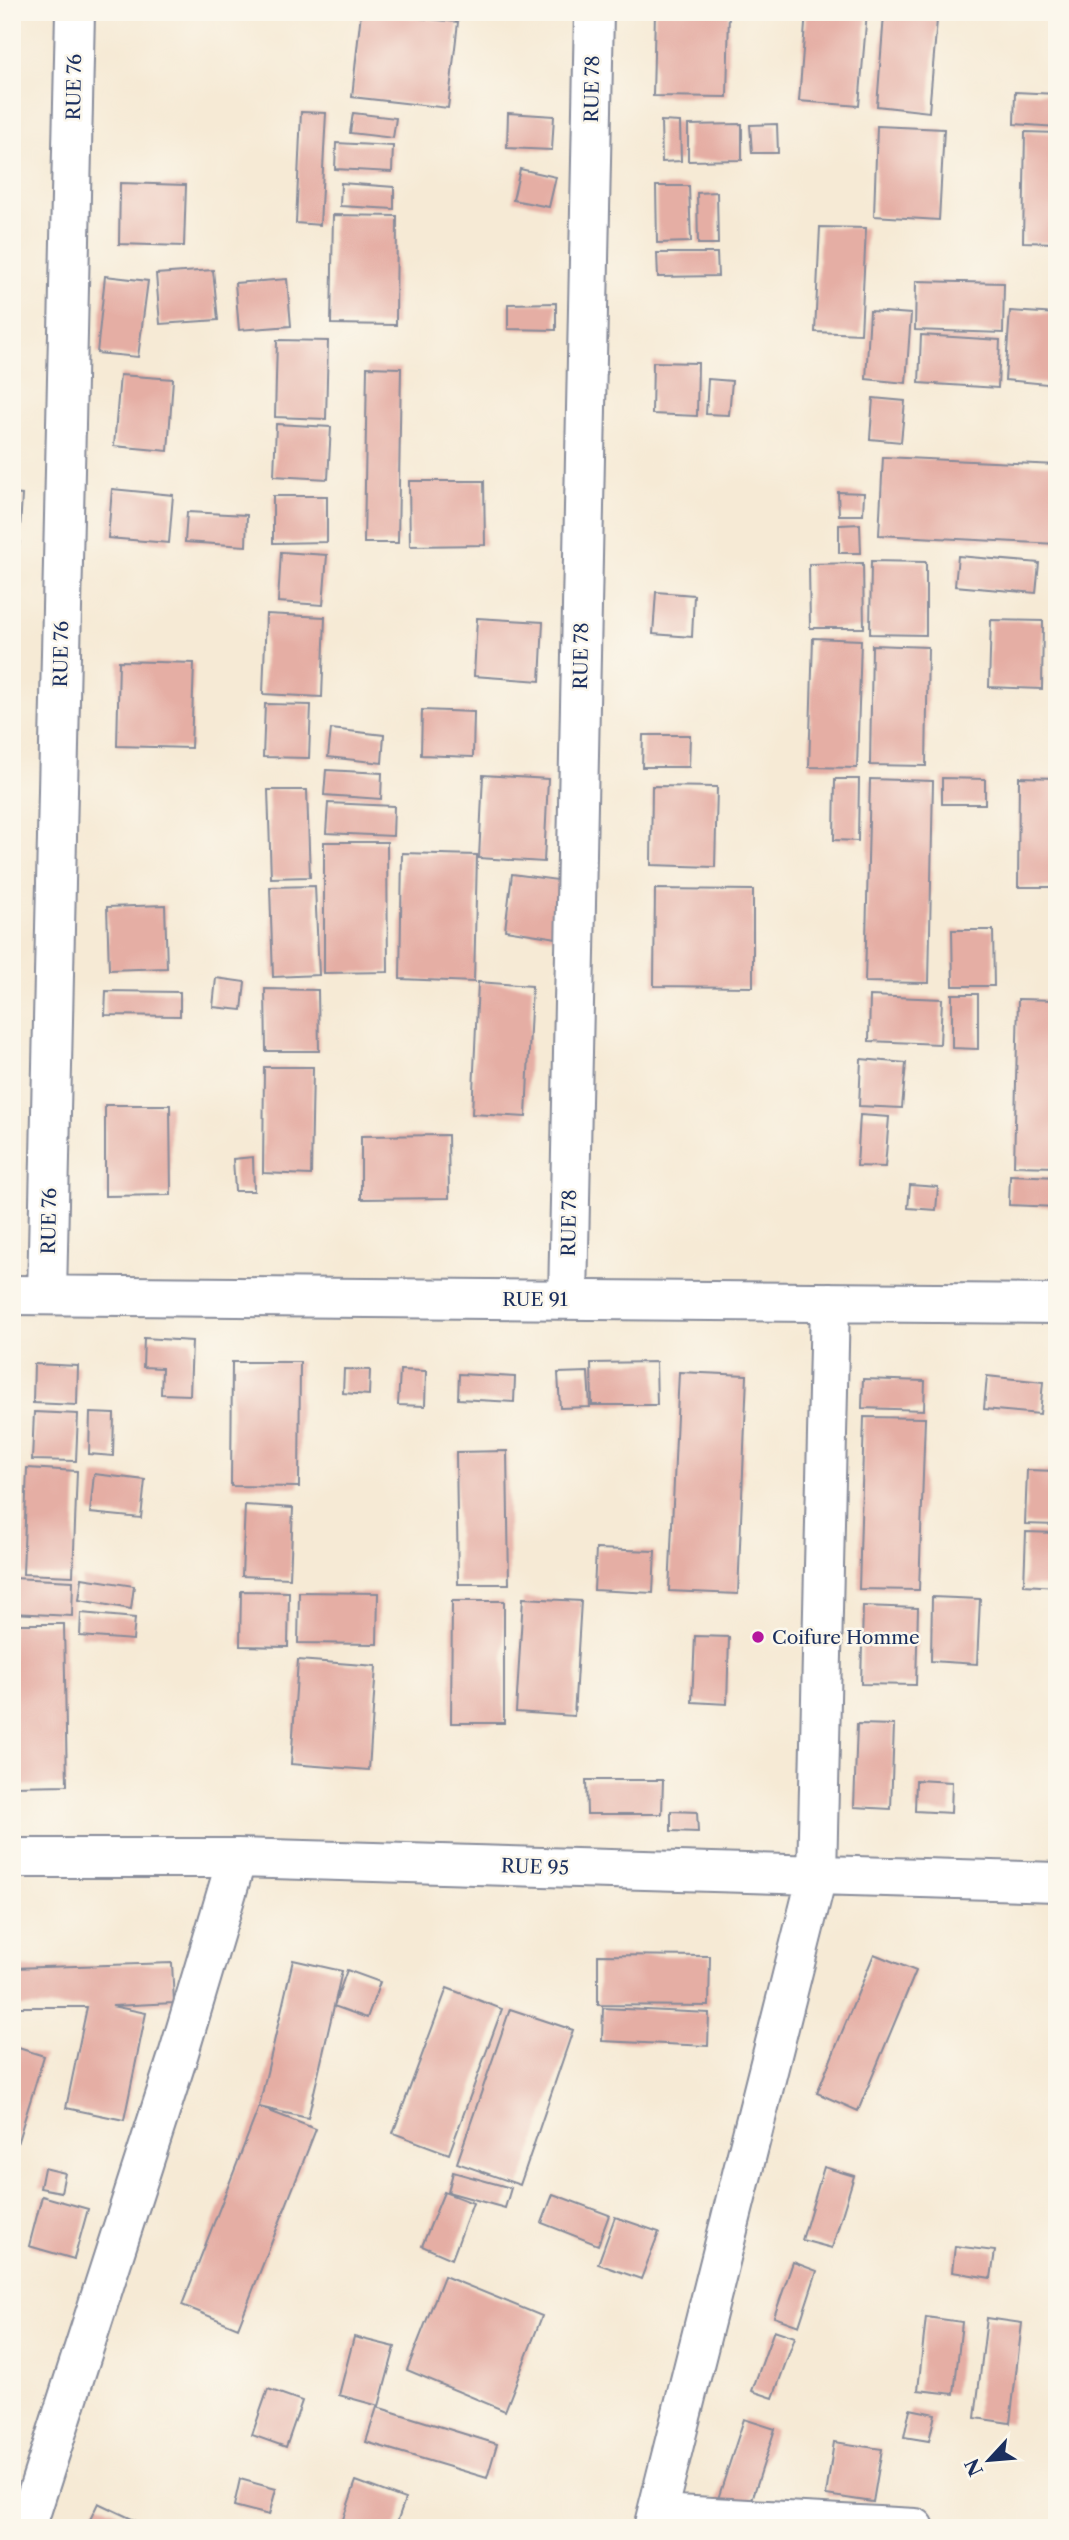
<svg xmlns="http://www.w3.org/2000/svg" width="1069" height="2540" viewBox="0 0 1069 2540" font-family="'Libre Caslon Text',serif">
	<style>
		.building { fill: #e5aea4 }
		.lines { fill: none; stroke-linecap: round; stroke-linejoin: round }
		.minor-casing { stroke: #888c9a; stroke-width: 42 }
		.minor { stroke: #fff; stroke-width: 38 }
		.poi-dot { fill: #b5179e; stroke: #fbf7ec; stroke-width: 2.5 }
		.labels { text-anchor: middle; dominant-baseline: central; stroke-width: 5; stroke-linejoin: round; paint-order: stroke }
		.street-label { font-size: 19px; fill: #1b2f5e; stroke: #fbf7ec }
		.poi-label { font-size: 19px; fill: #1b2f5e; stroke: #fbf7ec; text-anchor: start }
	</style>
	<rect width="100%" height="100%" fill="#fbf7ec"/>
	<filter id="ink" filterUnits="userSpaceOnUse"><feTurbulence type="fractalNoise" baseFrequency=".0143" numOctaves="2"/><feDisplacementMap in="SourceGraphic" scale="14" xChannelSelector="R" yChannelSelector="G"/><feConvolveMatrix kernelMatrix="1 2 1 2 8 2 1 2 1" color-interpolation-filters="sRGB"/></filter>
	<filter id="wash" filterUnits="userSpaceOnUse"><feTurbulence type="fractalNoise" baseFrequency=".00686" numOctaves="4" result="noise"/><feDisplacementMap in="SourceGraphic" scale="28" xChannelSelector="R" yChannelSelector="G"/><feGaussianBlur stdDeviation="1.57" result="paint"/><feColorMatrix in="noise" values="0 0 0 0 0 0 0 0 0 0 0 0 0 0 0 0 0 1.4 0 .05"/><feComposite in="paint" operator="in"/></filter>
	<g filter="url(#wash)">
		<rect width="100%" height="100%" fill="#f6ead5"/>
		<g id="blocks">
			<!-- building -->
			<path class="building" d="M 361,12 L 458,22 L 448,108 L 352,97 Z
				M 655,12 L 729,12 L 727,97 L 653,96 Z
				M 806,12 L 867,12 L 859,106 L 799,101 Z
				M 884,15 L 937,20 L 929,112 L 877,106 Z
				M 12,72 L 17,72 L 14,113 L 12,113 Z
				M 1015,92 L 1057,94 L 1057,127 L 1014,124 Z
				M 301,112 L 326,113 L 320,225 L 296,223 Z
				M 353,113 L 396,118 L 393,138 L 350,133 Z
				M 508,113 L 554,116 L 552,150 L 507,148 Z
				M 661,121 L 680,122 L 681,161 L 662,162 Z
				M 742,124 L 742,160 L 688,161 L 688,125 Z
				M 777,124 L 778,153 L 752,153 L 750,125 Z
				M 877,126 L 944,129 L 939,220 L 874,216 Z
				M 1025,132 L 1057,133 L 1057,243 L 1023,242 Z
				M 336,143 L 393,146 L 392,172 L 335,169 Z
				M 520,169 L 556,177 L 549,207 L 513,200 Z
				M 120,183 L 186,185 L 184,246 L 119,244 Z
				M 341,183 L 394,187 L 394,209 L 340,206 Z
				M 656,186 L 689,186 L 691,242 L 657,243 Z
				M 717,192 L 718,244 L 698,244 L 697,193 Z
				M 333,215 L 397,216 L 396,325 L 331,324 Z
				M 820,227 L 866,228 L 861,334 L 815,332 Z
				M 657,253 L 717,253 L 718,276 L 658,277 Z
				M 213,270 L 218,320 L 160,324 L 156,274 Z
				M 105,276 L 148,281 L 138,357 L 97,353 Z
				M 287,279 L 291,326 L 239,330 L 235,283 Z
				M 916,281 L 1004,283 L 1003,333 L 915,330 Z
				M 556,303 L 556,330 L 508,329 L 508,304 Z
				M 870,311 L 911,314 L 906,383 L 866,379 Z
				M 1010,311 L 1057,314 L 1057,385 L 1005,380 Z
				M 921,335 L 1000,340 L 998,388 L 919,383 Z
				M 277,340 L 328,341 L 326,419 L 275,417 Z
				M 653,362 L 698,363 L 697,416 L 652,414 Z
				M 367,367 L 401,368 L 398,543 L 364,543 Z
				M 120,375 L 173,379 L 168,451 L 114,446 Z
				M 708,379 L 732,381 L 729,415 L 706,414 Z
				M 873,398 L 905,401 L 901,442 L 870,439 Z
				M 276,424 L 331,427 L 328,479 L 274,476 Z
				M 883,457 L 1057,465 L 1057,544 L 879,535 Z
				M 409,481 L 484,481 L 485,545 L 410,546 Z
				M 112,489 L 173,495 L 169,543 L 108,538 Z
				M 838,492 L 864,493 L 863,515 L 839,515 Z
				M 12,494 L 22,495 L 19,547 L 12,547 Z
				M 273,496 L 327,496 L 327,542 L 273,543 Z
				M 187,512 L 247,515 L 246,546 L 185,542 Z
				M 860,524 L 861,553 L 839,553 L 839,525 Z
				M 281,552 L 327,555 L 323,605 L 278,602 Z
				M 958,556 L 1039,563 L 1036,593 L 955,586 Z
				M 871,561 L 926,562 L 926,635 L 870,634 Z
				M 863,563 L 864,628 L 810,628 L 809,564 Z
				M 656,592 L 694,595 L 692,637 L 653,634 Z
				M 266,614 L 325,617 L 322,697 L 263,694 Z
				M 477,618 L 543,622 L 540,681 L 474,676 Z
				M 991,620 L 1043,621 L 1042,689 L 989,687 Z
				M 813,638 L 861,640 L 857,768 L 809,767 Z
				M 872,645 L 928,647 L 926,766 L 870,765 Z
				M 119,661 L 194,663 L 191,748 L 117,746 Z
				M 265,704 L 311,705 L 309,758 L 263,757 Z
				M 422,710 L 474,712 L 473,757 L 421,755 Z
				M 331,729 L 384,735 L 382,763 L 328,757 Z
				M 643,735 L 690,735 L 689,767 L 642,767 Z
				M 326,770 L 382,773 L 381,799 L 324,795 Z
				M 483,775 L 548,779 L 544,862 L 479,858 Z
				M 1019,777 L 1057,778 L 1057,887 L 1018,887 Z
				M 942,778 L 985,779 L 985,804 L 942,804 Z
				M 835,779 L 859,779 L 858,841 L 834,840 Z
				M 870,779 L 933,781 L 929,983 L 865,982 Z
				M 652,786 L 717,787 L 715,867 L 651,865 Z
				M 268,790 L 307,790 L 310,877 L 271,878 Z
				M 328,803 L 394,806 L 393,836 L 326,833 Z
				M 324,842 L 387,842 L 388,972 L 324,973 Z
				M 402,853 L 477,855 L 474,982 L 400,979 Z
				M 512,874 L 565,881 L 557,938 L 505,930 Z
				M 315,886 L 319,975 L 273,977 L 270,887 Z
				M 655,889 L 753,890 L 753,987 L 654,986 Z
				M 165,905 L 167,968 L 109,970 L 107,907 Z
				M 952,930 L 993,930 L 994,986 L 953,986 Z
				M 216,978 L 245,982 L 242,1010 L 213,1007 Z
				M 478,982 L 532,986 L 526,1117 L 472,1114 Z
				M 265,989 L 318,990 L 319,1051 L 266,1051 Z
				M 106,991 L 180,992 L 180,1016 L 105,1015 Z
				M 952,994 L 978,994 L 978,1049 L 952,1048 Z
				M 870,996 L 942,999 L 940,1044 L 869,1041 Z
				M 1018,999 L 1057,1000 L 1057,1167 L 1014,1166 Z
				M 861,1059 L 906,1063 L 902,1108 L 859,1106 Z
				M 264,1067 L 313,1067 L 311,1175 L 263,1173 Z
				M 105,1105 L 170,1105 L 171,1195 L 105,1196 Z
				M 860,1115 L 889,1117 L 885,1167 L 857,1166 Z
				M 448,1135 L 449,1198 L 361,1199 L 361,1136 Z
				M 253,1157 L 254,1191 L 235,1191 L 233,1159 Z
				M 1010,1175 L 1057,1177 L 1057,1207 L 1009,1205 Z
				M 910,1185 L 938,1187 L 936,1210 L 908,1208 Z
				M 144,1338 L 192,1341 L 190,1395 L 161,1394 L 162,1368 L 143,1367 Z
				M 232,1362 L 300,1362 L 299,1487 L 231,1486 Z
				M 656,1362 L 657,1405 L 592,1405 L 591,1363 Z
				M 34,1364 L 78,1366 L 77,1405 L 33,1403 Z
				M 344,1369 L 370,1370 L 369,1395 L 343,1393 Z
				M 400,1370 L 426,1371 L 425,1406 L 398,1405 Z
				M 588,1372 L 590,1407 L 560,1408 L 558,1373 Z
				M 679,1372 L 747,1375 L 738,1594 L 669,1591 Z
				M 459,1374 L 515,1377 L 514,1402 L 458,1399 Z
				M 987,1376 L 1043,1382 L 1040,1414 L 984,1409 Z
				M 863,1379 L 925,1381 L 924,1410 L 862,1408 Z
				M 34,1412 L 78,1414 L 76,1461 L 32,1460 Z
				M 90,1413 L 114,1414 L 113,1456 L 89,1454 Z
				M 864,1417 L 925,1418 L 919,1590 L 859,1589 Z
				M 507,1451 L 509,1584 L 458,1584 L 456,1452 Z
				M 27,1468 L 77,1471 L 73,1576 L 23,1574 Z
				M 1027,1470 L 1057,1471 L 1057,1525 L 1025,1524 Z
				M 94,1474 L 145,1480 L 141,1518 L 90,1513 Z
				M 245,1505 L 293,1508 L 290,1578 L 242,1576 Z
				M 1026,1532 L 1057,1533 L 1057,1587 L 1024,1585 Z
				M 596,1549 L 655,1551 L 653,1593 L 594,1590 Z
				M 12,1578 L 73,1581 L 72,1616 L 12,1613 Z
				M 82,1578 L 134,1586 L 131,1609 L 79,1600 Z
				M 241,1591 L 289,1592 L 288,1647 L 240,1646 Z
				M 299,1592 L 378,1593 L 377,1644 L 298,1643 Z
				M 932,1597 L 980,1599 L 977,1664 L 931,1661 Z
				M 523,1598 L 581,1601 L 574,1716 L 516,1712 Z
				M 452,1601 L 504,1601 L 504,1723 L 451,1723 Z
				M 863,1606 L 918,1608 L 916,1685 L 861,1684 Z
				M 81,1613 L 135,1618 L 133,1640 L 80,1636 Z
				M 12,1624 L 64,1624 L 67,1785 L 12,1786 Z
				M 695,1636 L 729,1637 L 727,1704 L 692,1702 Z
				M 298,1660 L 376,1666 L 369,1770 L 291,1764 Z
				M 857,1724 L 894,1725 L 891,1809 L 854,1807 Z
				M 586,1780 L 663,1780 L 662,1814 L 587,1814 Z
				M 916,1780 L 952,1782 L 951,1813 L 915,1811 Z
				M 671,1811 L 697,1812 L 698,1832 L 671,1831 Z
				M 874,1954 L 916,1971 L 858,2111 L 817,2093 Z
				M 598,1955 L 710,1956 L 709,2006 L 598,2005 Z
				M 293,1960 L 342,1971 L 334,2006 L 347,1970 L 380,1982 L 367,2018 L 334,2006 L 308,2118 L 259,2107 Z
				M 172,1963 L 174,2003 L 112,2006 L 146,2013 L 124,2120 L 66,2108 L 87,2007 L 12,2007 L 12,1968 Z
				M 447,1988 L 502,2009 L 449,2154 L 393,2133 Z
				M 603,2008 L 709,2013 L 708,2046 L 602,2041 Z
				M 510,2009 L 573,2030 L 520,2185 L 457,2163 Z
				M 12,2046 L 44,2056 L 13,2157 L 12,2157 Z
				M 259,2107 L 316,2129 L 238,2328 L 182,2305 Z
				M 824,2167 L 854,2176 L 832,2248 L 802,2240 Z
				M 44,2168 L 65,2173 L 61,2192 L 40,2188 Z
				M 453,2172 L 511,2188 L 505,2208 L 448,2192 Z
				M 444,2192 L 473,2203 L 452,2259 L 422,2246 Z
				M 553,2194 L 609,2215 L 598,2245 L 542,2223 Z
				M 42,2196 L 88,2209 L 74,2259 L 29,2246 Z
				M 615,2217 L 659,2232 L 641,2279 L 598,2264 Z
				M 955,2246 L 995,2251 L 991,2278 L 952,2272 Z
				M 793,2262 L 817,2271 L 799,2326 L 774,2317 Z
				M 444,2276 L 542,2316 L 505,2411 L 407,2370 Z
				M 926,2317 L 962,2322 L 954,2394 L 918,2390 Z
				M 987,2318 L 1022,2323 L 1010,2423 L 975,2418 Z
				M 774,2330 L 795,2337 L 773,2398 L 752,2391 Z
				M 354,2337 L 395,2347 L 379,2406 L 339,2395 Z
				M 268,2389 L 302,2401 L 286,2447 L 252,2435 Z
				M 377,2407 L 497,2444 L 487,2478 L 366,2442 Z
				M 910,2409 L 935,2414 L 929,2441 L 904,2437 Z
				M 744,2419 L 775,2429 L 748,2512 L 717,2502 Z
				M 834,2442 L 882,2449 L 873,2502 L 826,2495 Z
				M 240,2479 L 276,2489 L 269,2515 L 234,2506 Z
				M 356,2481 L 405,2499 L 395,2528 L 340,2528 Z
				M 98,2503 L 151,2528 L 86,2528 Z"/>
		</g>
	</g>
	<g filter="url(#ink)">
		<use href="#blocks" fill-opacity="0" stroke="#888c9a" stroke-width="2"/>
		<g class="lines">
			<defs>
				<path id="minor" d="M 12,1295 L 1057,1304
					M 47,1295 L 75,12
					M 568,1300 L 594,12
					M 12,1858 L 237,1858 L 1057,1882
					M 658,2514 L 915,2528
					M 26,2528 L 177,2059 L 237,1858
					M 653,2528 L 817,1876 L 830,1302"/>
			</defs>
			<!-- minor casing -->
			<use href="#minor" class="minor-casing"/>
			<!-- minor -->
			<use href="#minor" class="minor"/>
		</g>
	</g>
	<!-- markers -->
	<circle class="poi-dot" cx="758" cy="1637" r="7"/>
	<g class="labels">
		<!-- street labels -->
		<g class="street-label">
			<text transform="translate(74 87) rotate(-89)">RUE 76</text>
			<text transform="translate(592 89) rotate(-89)">RUE 78</text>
			<text transform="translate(61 654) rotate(-89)">RUE 76</text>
			<text transform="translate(581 656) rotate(-89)">RUE 78</text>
			<text transform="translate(49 1221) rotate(-89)">RUE 76</text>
			<text transform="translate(569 1223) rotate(-89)">RUE 78</text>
			<text x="535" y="1299">RUE 91</text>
			<text transform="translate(535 1867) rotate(2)">RUE 95</text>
		</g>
		<!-- poi labels -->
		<g class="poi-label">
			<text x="772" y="1637">Coifure Homme</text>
		</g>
	</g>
	<!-- margin -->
	<rect width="1069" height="2540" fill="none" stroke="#fbf7ec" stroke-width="42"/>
	<!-- north arrow -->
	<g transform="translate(989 2460) rotate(244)" stroke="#fbf7ec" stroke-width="5" paint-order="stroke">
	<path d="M0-5L12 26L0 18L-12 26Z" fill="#1b2f5e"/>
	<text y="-10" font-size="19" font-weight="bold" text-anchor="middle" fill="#1b2f5e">N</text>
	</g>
</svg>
